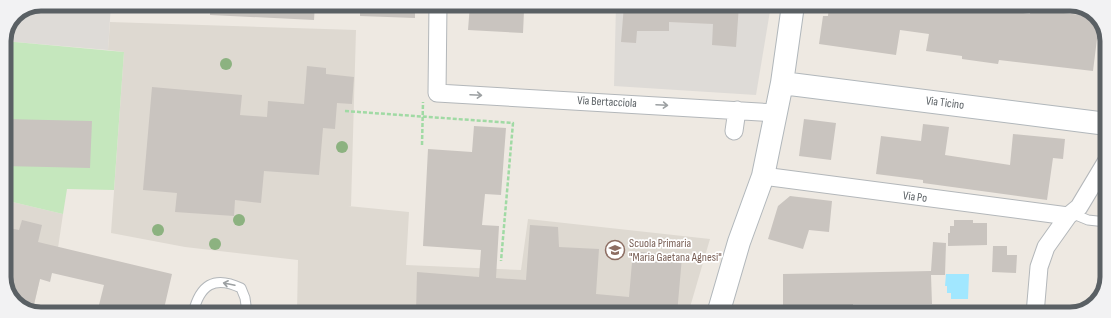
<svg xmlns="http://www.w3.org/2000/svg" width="1111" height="318" viewBox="0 0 1111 318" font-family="'Sofia Sans Condensed',sans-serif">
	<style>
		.industrial { fill: #dedbd7 }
		.education { fill: #ded9d1 }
		.green { fill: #c5e7bd }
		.water { fill: #a1e7ff }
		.building { fill: #c9c4bf }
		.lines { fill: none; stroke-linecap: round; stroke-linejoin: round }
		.lane-casing { stroke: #b3b7ba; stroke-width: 11 }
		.street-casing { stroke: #b3b7ba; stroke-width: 19 }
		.secondary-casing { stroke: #b1b7bb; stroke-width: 24 }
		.path { stroke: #a0daa4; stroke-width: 2.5; stroke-dasharray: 4 2; stroke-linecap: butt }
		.lane { stroke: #fff; stroke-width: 9 }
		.street { stroke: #fff; stroke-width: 17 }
		.secondary { stroke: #fff; stroke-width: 22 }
		.tree { fill: #8cb280 }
		.oneway { stroke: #9ca0a2 }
		.labels { text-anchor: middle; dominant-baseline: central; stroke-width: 3.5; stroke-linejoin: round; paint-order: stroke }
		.street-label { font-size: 12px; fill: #5a6064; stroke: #fff }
		.education-label { font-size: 12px; fill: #785e54; stroke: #fff; text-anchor: start }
		.rim { fill: none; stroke: #5a6064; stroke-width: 5 }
	</style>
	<rect width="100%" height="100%" fill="#eee9e2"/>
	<!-- industrial -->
	<path class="industrial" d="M 41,4 L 111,4 L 108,50 L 4,41 L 15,15 Z
		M 616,5 L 771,5 L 756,95 L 614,86 Z"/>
	<!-- education -->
	<path class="education" d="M 110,22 L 356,30 L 351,206 L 348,206 L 409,212 L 406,265 L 521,270 L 528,219 L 710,239 L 688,314 L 297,313 L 298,260 L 185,247 L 111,233 L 124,52 L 108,50 Z
		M 4,200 L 63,214 L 58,248 L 43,266 L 32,313 L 13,302 L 4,282 Z"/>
	<!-- green -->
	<path class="green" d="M 4,41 L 124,52 L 114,190 L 67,189 L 63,214 L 4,200 Z"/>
	<!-- water -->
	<path class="water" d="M 946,274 L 969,274 L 968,299 L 951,299 L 951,293 L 947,293 L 947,286 L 945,286 Z"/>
	<!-- building -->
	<path class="building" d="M 210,4 L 315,4 L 314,20 L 210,15 Z
		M 360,4 L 415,4 L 415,18 L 360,16 Z
		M 470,4 L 514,5 L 514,11 L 524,11 L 523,33 L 468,30 Z
		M 624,5 L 739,5 L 736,47 L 712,45 L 713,24 L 669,22 L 669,31 L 637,31 L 636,43 L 621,42 Z
		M 829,5 L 964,5 L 1030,14 L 1031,7 L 1055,10 L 1055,12 L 1098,17 L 1103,30 L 1102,39 L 1097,39 L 1093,71 L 999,60 L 998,64 L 962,59 L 962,56 L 926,51 L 929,34 L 900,30 L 896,55 L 819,44 L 823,16 L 828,16 Z
		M 307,66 L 326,68 L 326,74 L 354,77 L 352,104 L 337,103 L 335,129 L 323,128 L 319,175 L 264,171 L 261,203 L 235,200 L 234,216 L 175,212 L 177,193 L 143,190 L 152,87 L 242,95 L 240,115 L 267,117 L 268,101 L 304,104 Z
		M 4,119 L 92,121 L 90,168 L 4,166 Z
		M 804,119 L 836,123 L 831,160 L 799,156 Z
		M 923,124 L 949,127 L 945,155 L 1010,165 L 1013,134 L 1065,139 L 1063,159 L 1053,158 L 1047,200 L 923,183 L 923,180 L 876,174 L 881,136 L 921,141 Z
		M 474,126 L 506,128 L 501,195 L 485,194 L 482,225 L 499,226 L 496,278 L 526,280 L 530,225 L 558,227 L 559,247 L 599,249 L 596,294 L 629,297 L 633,251 L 682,257 L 677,314 L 416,313 L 417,272 L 479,277 L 481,250 L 423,246 L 428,149 L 472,152 Z
		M 790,196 L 832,201 L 829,232 L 809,230 L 803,249 L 768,239 L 778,206 Z
		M 22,220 L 42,225 L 38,242 L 172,274 L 163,313 L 97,313 L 104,285 L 52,273 L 50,282 L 40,279 L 32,313 L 13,302 L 4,282 L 4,227 L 19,230 Z
		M 954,220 L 973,220 L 973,223 L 987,223 L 987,245 L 948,246 L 948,233 L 950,233 L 950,226 L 954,226 Z
		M 933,242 L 946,243 L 945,275 L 931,275 L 932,304 L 853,304 L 853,305 L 783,307 L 783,274 L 931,271 Z
		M 993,246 L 1007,246 L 1007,255 L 1017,255 L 1016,273 L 992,272 Z"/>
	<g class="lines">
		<defs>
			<path id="lane" d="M 1071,213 L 1088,220 L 1106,222
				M 193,313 C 200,285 214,275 241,288 L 245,298 L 247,313"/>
			<path id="street" d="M 438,4 L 437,93 L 776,113
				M 734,131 L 737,110
				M 763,176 L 1068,216
				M 1035,314 L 1039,267 L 1046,247 L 1068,216 L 1079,207 L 1106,162"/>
			<path id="secondary" d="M 782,83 L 1107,124
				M 718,314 L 739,242 L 763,176 L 782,83 L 793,5"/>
		</defs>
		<!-- lane casing -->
		<use href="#lane" class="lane-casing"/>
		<!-- street casing -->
		<use href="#street" class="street-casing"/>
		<!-- secondary casing -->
		<use href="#secondary" class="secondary-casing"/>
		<!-- path -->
		<path class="path" d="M 345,111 L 513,123 L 501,261
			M 422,145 L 423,102"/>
		<!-- lane -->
		<use href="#lane" class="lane"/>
		<!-- street -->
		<use href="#street" class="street"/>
		<!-- secondary -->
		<use href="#secondary" class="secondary"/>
	</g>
	<!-- trees -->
	<g class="tree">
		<circle cx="226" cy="64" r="6"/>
		<circle cx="342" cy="147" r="6"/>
		<circle cx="239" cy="220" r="6"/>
		<circle cx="158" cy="230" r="6"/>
		<circle cx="215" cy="244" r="6"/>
	</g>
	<!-- one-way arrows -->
	<defs><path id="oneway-shaft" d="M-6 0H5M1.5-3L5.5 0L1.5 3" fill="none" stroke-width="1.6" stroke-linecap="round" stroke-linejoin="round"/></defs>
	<g class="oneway">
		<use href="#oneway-shaft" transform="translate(476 95) rotate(3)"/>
		<use href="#oneway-shaft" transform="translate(662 105) rotate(3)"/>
		<use href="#oneway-shaft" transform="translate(229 284) rotate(-168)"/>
	</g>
	<!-- icons -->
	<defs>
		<symbol id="school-ring" viewBox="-11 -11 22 22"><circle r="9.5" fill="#fff" stroke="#8d6e63" stroke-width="1.5"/><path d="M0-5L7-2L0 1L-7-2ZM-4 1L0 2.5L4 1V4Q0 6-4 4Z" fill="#8d6e63"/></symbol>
	</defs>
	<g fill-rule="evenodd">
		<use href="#school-ring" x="604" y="239" width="22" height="22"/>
	</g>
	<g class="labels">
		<!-- street labels -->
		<g class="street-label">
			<text transform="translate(607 102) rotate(3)">Via Bertacciola</text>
			<text transform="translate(945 103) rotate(7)">Via Ticino</text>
			<text transform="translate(915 197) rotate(7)">Via Po</text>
		</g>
		<!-- education labels -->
		<g class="education-label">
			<text x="629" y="243">Scuola Primaria<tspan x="629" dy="14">"Maria Gaetana Agnesi"</tspan></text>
		</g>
	</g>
	<!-- crop -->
	<path d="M0 0H1111V318H0ZM41 11H1070A30 30 0 0 1 1100 41V277A30 30 0 0 1 1070 307H41A30 30 0 0 1 11 277V41A30 30 0 0 1 41 11Z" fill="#f2f2f3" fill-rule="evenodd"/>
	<path class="rim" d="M41 11H1070A30 30 0 0 1 1100 41V277A30 30 0 0 1 1070 307H41A30 30 0 0 1 11 277V41A30 30 0 0 1 41 11Z"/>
</svg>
